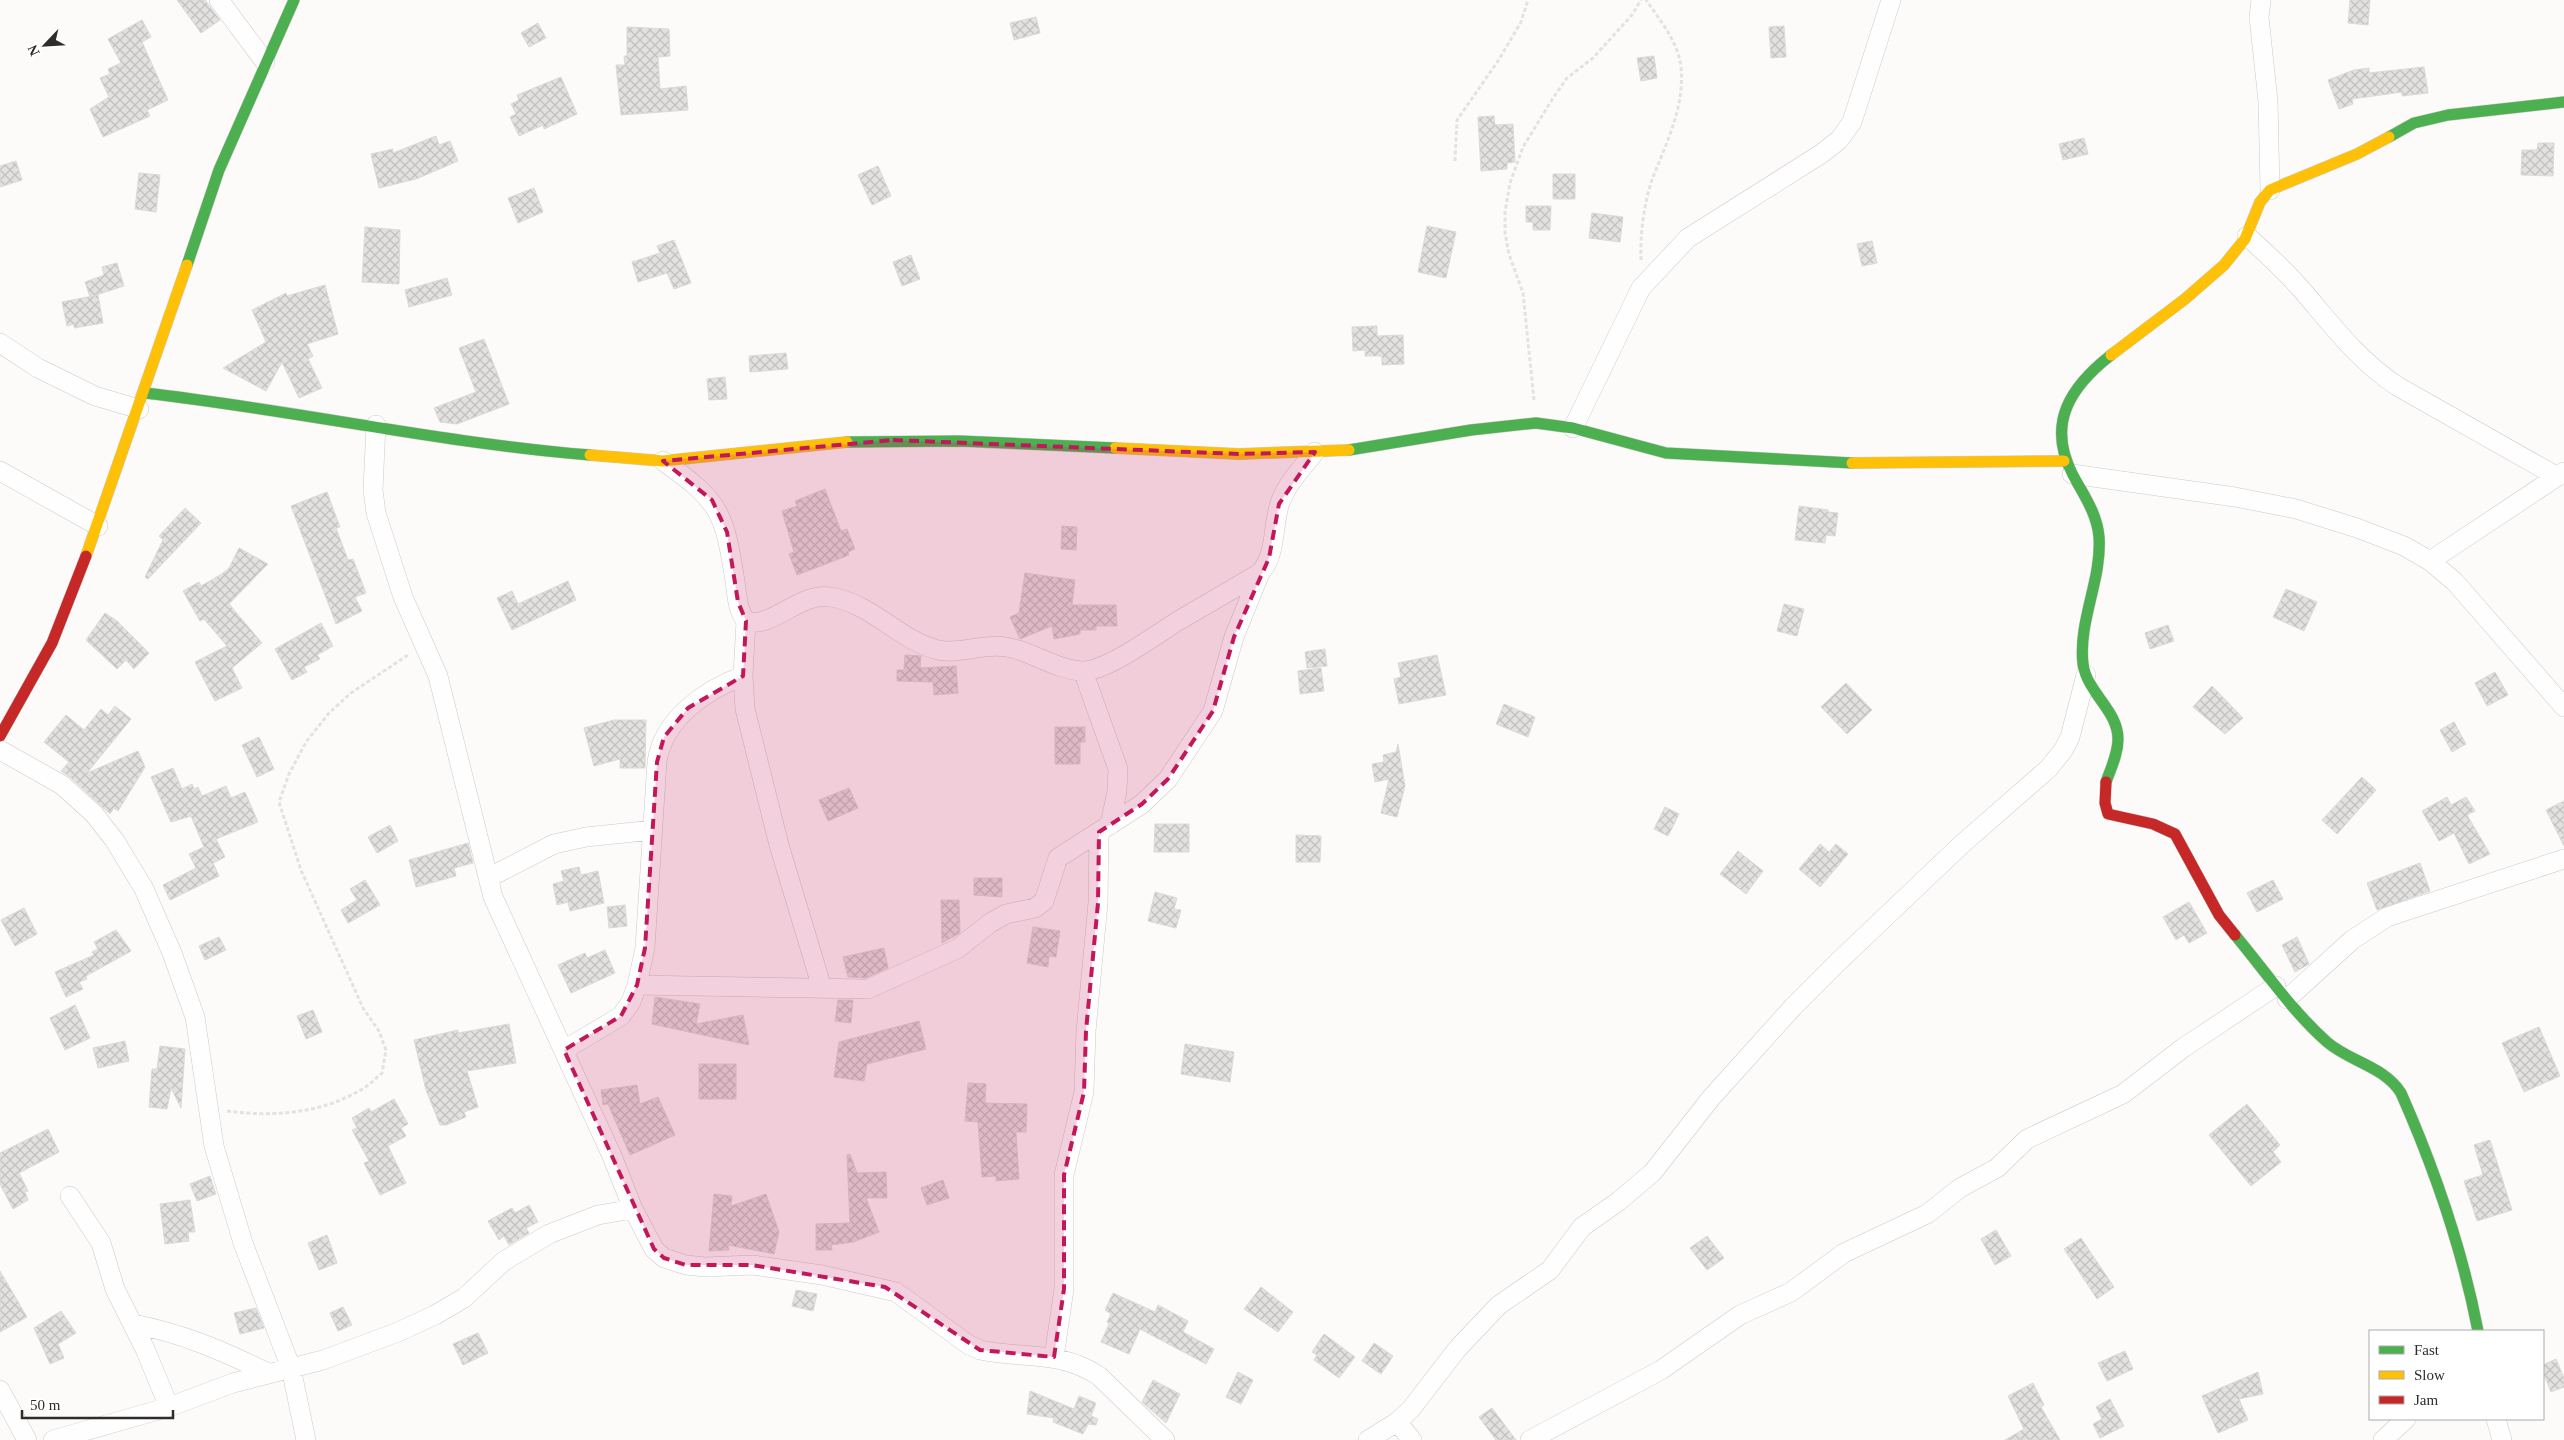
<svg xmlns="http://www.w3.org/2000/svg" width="2564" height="1440" viewBox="0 0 2564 1440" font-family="'Times New Roman',serif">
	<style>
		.building { fill: url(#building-cross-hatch); stroke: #dcdad8 }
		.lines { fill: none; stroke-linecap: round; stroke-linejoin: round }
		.street-casing { stroke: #cccac8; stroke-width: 20 }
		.fast-casing { stroke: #cccac8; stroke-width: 12 }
		.slow-casing { stroke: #cccac8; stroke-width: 12 }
		.jam-casing { stroke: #cccac8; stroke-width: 12 }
		.path { stroke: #e3e2e2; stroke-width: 3; stroke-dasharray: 4 2.5; stroke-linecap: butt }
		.street { stroke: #fffefe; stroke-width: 19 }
		.fast { stroke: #4caf50; stroke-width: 11 }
		.slow { stroke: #ffc107; stroke-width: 11 }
		.jam { stroke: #c62828; stroke-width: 11 }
		.marked { fill: #c2185b; fill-opacity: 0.2; stroke: #c2185b; stroke-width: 4; stroke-dasharray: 10 6; stroke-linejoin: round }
	</style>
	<defs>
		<pattern id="building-cross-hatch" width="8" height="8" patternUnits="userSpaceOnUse" patternTransform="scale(1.25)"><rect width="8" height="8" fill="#e3e1df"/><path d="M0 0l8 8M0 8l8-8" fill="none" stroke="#c3c1c0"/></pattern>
	</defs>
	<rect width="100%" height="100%" fill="#fdfbf9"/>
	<!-- building -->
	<path class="building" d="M 177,0 L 205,0 L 220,20 L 201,33 Z
		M 2350,0 L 2370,0 L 2368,25 L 2348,23 Z
		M 1036,17 L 1040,33 L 1014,40 L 1010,23 Z
		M 142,20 L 151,37 L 142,42 L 168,100 L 147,110 L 150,116 L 103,137 L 90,109 L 109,97 L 100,78 L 110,74 L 108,69 L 121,63 L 108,39 Z
		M 538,23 L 546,38 L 529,47 L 521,33 Z
		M 1784,26 L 1786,57 L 1771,58 L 1769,27 Z
		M 627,27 L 669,29 L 670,56 L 658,57 L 660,89 L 686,86 L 688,110 L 621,115 L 616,65 L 625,65 L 624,56 L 627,56 Z
		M 1654,56 L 1657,78 L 1641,81 L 1637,58 Z
		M 2424,67 L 2428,93 L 2402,96 L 2402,92 L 2352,99 L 2353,104 L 2339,109 L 2328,80 L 2354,70 L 2369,68 L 2369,73 Z
		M 561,77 L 577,114 L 544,129 L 543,125 L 519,136 L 510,117 L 516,114 L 511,104 L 519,100 L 517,95 Z
		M 1494,116 L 1495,125 L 1513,124 L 1515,162 L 1507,163 L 1507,169 L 1481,171 L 1478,117 Z
		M 436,136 L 439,145 L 450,141 L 458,161 L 416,179 L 379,188 L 371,154 L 393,149 L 393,153 Z
		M 2084,138 L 2088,154 L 2063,160 L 2059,144 Z
		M 2538,143 L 2554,143 L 2553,176 L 2521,175 L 2522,150 L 2537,150 Z
		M 16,161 L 22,180 L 0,187 L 0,166 Z
		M 878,166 L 891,196 L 872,205 L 858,175 Z
		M 139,173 L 160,175 L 156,212 L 135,209 Z
		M 1553,174 L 1575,174 L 1575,199 L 1553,199 Z
		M 534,188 L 543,212 L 518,223 L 508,198 Z
		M 1526,206 L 1551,206 L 1550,230 L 1533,230 L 1533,222 L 1526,222 Z
		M 1592,213 L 1623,217 L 1620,242 L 1589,238 Z
		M 1427,226 L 1456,232 L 1446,278 L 1418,272 Z
		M 365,227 L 400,230 L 399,284 L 362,282 Z
		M 674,240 L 691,283 L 674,289 L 667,273 L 638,282 L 632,262 L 660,253 L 657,246 Z
		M 1872,241 L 1877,263 L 1862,266 L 1857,244 Z
		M 911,255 L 920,279 L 902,286 L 893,262 Z
		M 117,263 L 124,286 L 90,297 L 85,282 L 104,275 L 102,267 Z
		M 447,278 L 452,295 L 409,307 L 405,290 Z
		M 325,285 L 338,334 L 307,344 L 313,356 L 308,359 L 322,388 L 299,398 L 282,362 L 266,391 L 223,368 L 266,342 L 252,310 L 286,293 L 287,296 Z
		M 98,295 L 103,323 L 74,328 L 74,324 L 67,326 L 62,302 Z
		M 1377,326 L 1377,336 L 1403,335 L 1404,364 L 1382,365 L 1382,356 L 1365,356 L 1365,350 L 1353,351 L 1352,327 Z
		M 484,339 L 509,404 L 457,424 L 440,422 L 434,408 L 476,392 L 459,348 Z
		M 786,353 L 788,369 L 750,372 L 749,356 Z
		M 725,377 L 727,399 L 709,400 L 707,379 Z
		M 825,489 L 841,531 L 847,529 L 855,549 L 848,552 L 849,555 L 797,575 L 789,554 L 794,552 L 782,511 L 797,506 L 795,501 Z
		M 327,492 L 340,527 L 336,528 L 348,560 L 353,559 L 366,593 L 355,597 L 362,611 L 336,624 L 291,506 Z
		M 1799,506 L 1828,510 L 1828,512 L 1838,513 L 1835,536 L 1826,535 L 1825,543 L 1795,540 Z
		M 185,508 L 201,523 L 148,579 L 145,577 L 163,540 L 159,536 Z
		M 1062,526 L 1077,527 L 1076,550 L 1061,549 Z
		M 239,548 L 268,564 L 229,604 L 262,643 L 232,668 L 242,688 L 215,701 L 195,662 L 227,646 L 204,619 L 200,621 L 183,591 L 199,582 L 201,586 L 222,574 L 229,568 Z
		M 1025,573 L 1075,580 L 1072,605 L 1116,605 L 1117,626 L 1096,626 L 1096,630 L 1080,630 L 1080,634 L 1054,639 L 1052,626 L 1020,639 L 1010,617 L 1019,613 Z
		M 568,581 L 576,600 L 512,630 L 497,598 L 512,591 L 518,604 Z
		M 2286,589 L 2317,602 L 2304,631 L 2273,617 Z
		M 1784,604 L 1804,609 L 1797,636 L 1777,631 Z
		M 105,613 L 117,621 L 149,653 L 134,669 L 126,660 L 117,669 L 86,640 Z
		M 321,623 L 333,646 L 317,655 L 320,659 L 304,667 L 307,672 L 292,680 L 275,649 Z
		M 2168,625 L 2174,641 L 2150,649 L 2145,633 Z
		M 1325,649 L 1327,666 L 1307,668 L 1305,652 Z
		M 905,655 L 921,656 L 920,668 L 956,666 L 958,693 L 934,695 L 933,682 L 897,681 L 897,670 L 904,670 Z
		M 1437,655 L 1446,695 L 1399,704 L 1394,679 L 1401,677 L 1398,663 Z
		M 1321,668 L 1324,691 L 1300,694 L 1298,671 Z
		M 2495,672 L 2508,695 L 2487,706 L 2475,683 Z
		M 1846,683 L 1872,710 L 1847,734 L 1821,707 Z
		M 2212,686 L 2243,718 L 2225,734 L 2193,707 Z
		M 1504,704 L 1535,717 L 1528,737 L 1496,724 Z
		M 115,706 L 131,719 L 87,773 L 138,751 L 145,767 L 118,811 L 114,808 L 110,814 L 70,777 L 61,771 L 69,762 L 44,742 L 66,715 L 84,730 L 101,709 L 108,715 Z
		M 614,720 L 646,720 L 645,768 L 620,768 L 620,759 L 594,766 L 584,728 Z
		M 2454,722 L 2466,744 L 2452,752 L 2440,730 Z
		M 1055,727 L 1085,727 L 1085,742 L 1080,742 L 1080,764 L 1055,764 Z
		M 259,737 L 274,769 L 257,777 L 242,745 Z
		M 1398,744 L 1405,786 L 1397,817 L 1381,813 L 1389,779 L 1375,782 L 1372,764 L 1384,762 L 1383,755 L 1396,752 Z
		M 173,768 L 182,789 L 192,784 L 194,789 L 198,787 L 202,796 L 226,786 L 231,798 L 245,792 L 258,822 L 216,839 L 225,857 L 213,863 L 219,876 L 170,900 L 163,885 L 196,868 L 189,854 L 204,847 L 191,816 L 171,822 L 151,777 Z
		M 2362,777 L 2376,790 L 2337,834 L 2322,820 Z
		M 849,788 L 858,808 L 828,821 L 819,800 Z
		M 2447,797 L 2451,805 L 2466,797 L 2475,811 L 2467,815 L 2490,854 L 2469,864 L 2454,833 L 2439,841 L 2422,811 Z
		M 2564,801 L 2564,846 L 2546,810 Z
		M 1665,807 L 1679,814 L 1668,836 L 1654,829 Z
		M 1155,824 L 1189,824 L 1189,852 L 1154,852 Z
		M 390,825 L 398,841 L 377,853 L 368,837 Z
		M 1296,835 L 1321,836 L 1320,862 L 1296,862 Z
		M 468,843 L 473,863 L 454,868 L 456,876 L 416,887 L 409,860 Z
		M 1820,844 L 1829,852 L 1836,844 L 1848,854 L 1820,887 L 1799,869 Z
		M 1738,851 L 1763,871 L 1746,894 L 1720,874 Z
		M 2420,863 L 2430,891 L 2377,910 L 2367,883 Z
		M 579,867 L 581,875 L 598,871 L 604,903 L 570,911 L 568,902 L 557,905 L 553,884 L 564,881 L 561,871 Z
		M 974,878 L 1002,878 L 1002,897 L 974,895 Z
		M 365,880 L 380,905 L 348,923 L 341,910 L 357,900 L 350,889 Z
		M 2273,880 L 2283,899 L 2257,912 L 2247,893 Z
		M 1155,892 L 1177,898 L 1174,909 L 1181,910 L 1176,928 L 1148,921 Z
		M 941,900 L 959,900 L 960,933 L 942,943 Z
		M 2189,902 L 2207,933 L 2189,943 L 2184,935 L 2176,940 L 2163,917 Z
		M 625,905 L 627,926 L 609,928 L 607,907 Z
		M 24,908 L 37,934 L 15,946 L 1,920 Z
		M 1033,927 L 1060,931 L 1056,957 L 1049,956 L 1048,967 L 1027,963 Z
		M 116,930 L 131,951 L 86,976 L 87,979 L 79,982 L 83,989 L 66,997 L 55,972 L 94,955 L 92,952 L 98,949 L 94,942 Z
		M 219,937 L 226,950 L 205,960 L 199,946 Z
		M 2297,937 L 2309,964 L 2295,972 L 2282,945 Z
		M 884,948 L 888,968 L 866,978 L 848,977 L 843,957 Z
		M 605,950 L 615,973 L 571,993 L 558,965 L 585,953 L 587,958 Z
		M 655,997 L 700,1004 L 696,1024 L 743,1015 L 749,1045 L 652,1024 Z
		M 838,1000 L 853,1000 L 851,1023 L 835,1021 Z
		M 75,1005 L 90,1038 L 65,1050 L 50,1018 Z
		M 313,1010 L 322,1032 L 306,1039 L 297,1016 Z
		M 919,1021 L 926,1049 L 867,1064 L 864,1081 L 834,1077 L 839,1042 Z
		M 509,1024 L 516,1063 L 467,1071 L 478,1107 L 464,1112 L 466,1117 L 446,1125 L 440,1125 L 426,1090 L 414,1040 L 458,1030 L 458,1033 Z
		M 2539,1027 L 2560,1076 L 2524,1092 L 2502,1043 Z
		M 125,1041 L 129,1061 L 98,1068 L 93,1048 Z
		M 1185,1044 L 1234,1052 L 1230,1082 L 1181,1074 Z
		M 160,1046 L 185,1049 L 181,1108 L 171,1088 L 167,1109 L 149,1107 L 152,1069 L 157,1069 Z
		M 699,1064 L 736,1064 L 736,1099 L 699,1099 Z
		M 968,1083 L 986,1084 L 985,1103 L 1027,1104 L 1026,1132 L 1016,1132 L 1019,1179 L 996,1181 L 996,1176 L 982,1177 L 978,1122 L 965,1121 Z
		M 637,1085 L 640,1104 L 658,1097 L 675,1135 L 630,1155 L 608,1104 L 603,1105 L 601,1090 Z
		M 394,1099 L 408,1124 L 401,1128 L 406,1136 L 388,1146 L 406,1183 L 380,1195 L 364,1163 L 369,1161 L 352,1130 L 357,1128 L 352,1118 L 369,1108 L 371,1112 Z
		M 2247,1104 L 2280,1145 L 2273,1152 L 2281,1162 L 2251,1186 L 2209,1135 Z
		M 48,1129 L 59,1152 L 19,1173 L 28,1191 L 25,1192 L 28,1200 L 13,1209 L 0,1184 L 0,1153 Z
		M 2490,1140 L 2512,1210 L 2477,1221 L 2464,1181 L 2483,1175 L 2474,1145 Z
		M 850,1154 L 857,1173 L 886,1172 L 887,1198 L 866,1198 L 879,1232 L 853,1242 L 831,1245 L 832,1250 L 816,1250 L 816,1224 L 850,1223 L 847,1155 Z
		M 210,1176 L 216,1194 L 197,1201 L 190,1184 Z
		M 943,1180 L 949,1198 L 927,1205 L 921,1188 Z
		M 714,1194 L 732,1196 L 731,1206 L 766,1194 L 779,1232 L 774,1254 L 728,1245 L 729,1250 L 709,1251 Z
		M 190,1200 L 195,1232 L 188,1232 L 189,1241 L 165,1244 L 160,1204 Z
		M 529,1205 L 538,1222 L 526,1228 L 529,1233 L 509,1245 L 504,1236 L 499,1240 L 488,1221 L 512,1208 L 515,1213 Z
		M 1996,1230 L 2011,1256 L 1995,1265 L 1981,1239 Z
		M 327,1235 L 337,1263 L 319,1270 L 308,1243 Z
		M 1707,1236 L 1724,1258 L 1707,1270 L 1690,1248 Z
		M 2081,1238 L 2114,1287 L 2097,1299 L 2064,1249 Z
		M 0,1271 L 27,1317 L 0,1332 Z
		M 1261,1287 L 1293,1312 L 1278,1332 L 1244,1309 Z
		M 796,1290 L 817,1294 L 813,1311 L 792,1306 Z
		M 1113,1293 L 1155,1312 L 1158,1305 L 1188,1321 L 1183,1332 L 1214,1349 L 1206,1364 L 1140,1329 L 1129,1354 L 1101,1342 L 1109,1324 L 1107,1322 L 1111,1314 L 1105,1310 Z
		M 343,1307 L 352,1325 L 338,1331 L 330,1313 Z
		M 256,1308 L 264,1328 L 240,1334 L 234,1313 Z
		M 61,1311 L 76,1333 L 58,1344 L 64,1358 L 50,1364 L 34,1328 Z
		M 478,1333 L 488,1353 L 463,1365 L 453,1344 Z
		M 1324,1334 L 1355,1357 L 1339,1378 L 1314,1360 L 1317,1355 L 1312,1352 Z
		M 1374,1343 L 1393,1356 L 1381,1374 L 1362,1361 Z
		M 2125,1351 L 2133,1369 L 2107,1381 L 2098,1363 Z
		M 2556,1359 L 2564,1378 L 2564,1387 L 2551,1392 L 2543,1372 L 2543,1365 Z
		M 1238,1372 L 1253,1380 L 1241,1404 L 1226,1397 Z
		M 2258,1372 L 2263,1394 L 2239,1399 L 2248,1420 L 2218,1433 L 2202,1396 Z
		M 1153,1380 L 1180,1394 L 1166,1423 L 1142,1402 Z
		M 2033,1383 L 2044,1405 L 2041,1407 L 2060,1440 L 2005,1440 L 2024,1429 L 2008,1396 Z
		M 1030,1391 L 1074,1409 L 1079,1396 L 1096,1403 L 1091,1416 L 1098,1419 L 1096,1425 L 1088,1424 L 1083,1434 L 1053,1422 L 1054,1418 L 1027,1414 Z
		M 2110,1399 L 2124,1426 L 2100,1438 L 2093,1424 L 2102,1419 L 2096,1407 Z
		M 1492,1408 L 1516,1440 L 1496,1440 L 1479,1417 Z"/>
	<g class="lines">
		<defs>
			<path id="street" d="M 219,0 L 265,62
				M 2261,0 L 2259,17 L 2268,101 L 2270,190
				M 2247,236 C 2266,253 2285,271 2302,290 C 2332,325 2358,360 2397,386 L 2556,476
				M 0,343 L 38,368 L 95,396 L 139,409
				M 376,425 L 373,490 L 376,513 L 403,597 L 438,676 L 493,897 L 612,1156 L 633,1209 L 654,1249 L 664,1258 L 686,1265 L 705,1267 L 752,1265 L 822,1275 L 896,1292 L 969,1345 L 980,1350 C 1023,1359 1060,1350 1099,1376 L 1165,1440
				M 1573,428 L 1641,288 L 1688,238 L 1821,154 L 1839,140 L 1852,122 L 1891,0
				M 663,461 C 721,502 724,512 735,581 C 737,594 737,610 746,621 C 771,630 799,592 830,597 C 872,603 898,640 938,650 C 960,655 983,643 1006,647 C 1032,651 1056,670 1082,671 C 1106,672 1157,634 1178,621 C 1205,605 1233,589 1260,573 C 1277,554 1272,526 1280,503 C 1287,483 1302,468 1315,452
				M 0,471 L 98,526
				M 2072,474 L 2235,497 L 2296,509 L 2357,528 L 2404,546 L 2430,561 L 2455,582 L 2564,707
				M 2430,561 L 2564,472
				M 746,621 L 743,676 L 745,709 L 779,845 L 822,988
				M 1083,671 L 1118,769 L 1117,791 L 1110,825
				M 0,750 L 62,785 L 94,814 L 115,841 L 144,889 L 172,953 L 195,1017 L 214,1146 L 243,1243 L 291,1368 L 306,1440
				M 488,878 L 554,844 L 586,837 L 653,830
				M 637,985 L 868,989 L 957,949 L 990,923 L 1006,914 L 1035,908 L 1044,901 L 1058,858 L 1142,804 L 1168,779 L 1213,711 L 1234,637 L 1260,573
				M 2287,999 L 2352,940 L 2387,917 L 2564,859
				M 564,1050 L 621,1016 L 631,1002 L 637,985 L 645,948 L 657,762 C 663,719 705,690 743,676
				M 70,1196 L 101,1243 L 115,1289 L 145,1349 L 169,1407
				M 133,1324 C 182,1333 223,1351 268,1373
				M 1054,1357 L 1064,1289 L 1064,1175 L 1084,1092 L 1086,1031 L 1098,903 L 1099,832
				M 0,1390 L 27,1440
				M 2496,1419 L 2502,1440
				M 1397,1422 L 1412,1440
				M 53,1440 L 169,1407 L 233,1383 L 323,1360 L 398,1332 L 435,1315 L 464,1298 L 504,1261 L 549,1234 L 598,1215 L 633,1209
				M 1368,1440 L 1397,1422 L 1411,1409 L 1458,1348 L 1499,1305 L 1550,1270 L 1582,1227 L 1619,1201 L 1653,1172 L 1711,1098 L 1793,1007 L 1839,961 L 1961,845 L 2049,768 L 2064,749 L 2070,737 L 2086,675
				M 1530,1440 L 1661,1370 L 1740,1315 L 1791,1292 L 1844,1253 L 1927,1214 L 1960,1188 L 1997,1168 L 2027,1139 L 2123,1094 L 2183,1048 L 2276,986
				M 2383,1440 L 2406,1419"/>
			<path id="fast" d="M 2389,137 L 2414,123 L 2448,115 L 2564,102
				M 187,265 L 219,170 L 294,0
				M 145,393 C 294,410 441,443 590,455
				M 847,442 L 960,441 L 1115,448
				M 1349,450 L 1471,430 L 1536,423 L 1573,428 L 1666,453 L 1852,463
				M 2106,782 C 2111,768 2118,754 2118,739 C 2118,710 2087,693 2083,664 C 2078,621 2102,580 2099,537 C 2097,513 2083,494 2073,475 C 2046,424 2070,387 2111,355
				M 2235,935 C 2265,971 2292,1011 2327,1042 C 2350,1062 2384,1066 2401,1093 C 2435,1170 2462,1248 2478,1331"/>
			<path id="slow" d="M 2111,355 L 2185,299 L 2224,265 L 2245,239 L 2260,202 L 2270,190 L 2357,154 L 2389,137
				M 1115,448 L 1239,454 L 1349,450
				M 590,455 L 663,461 L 847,442
				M 1852,463 L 2064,461
				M 86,556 L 187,265"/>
			<path id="jam" d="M 0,736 L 52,643 L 86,556
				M 2106,782 L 2105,803 L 2108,814 L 2153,824 L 2175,834 L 2219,915 L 2235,935"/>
		</defs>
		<!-- street casing -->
		<use href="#street" class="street-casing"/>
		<!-- fast casing -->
		<use href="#fast" class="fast-casing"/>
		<!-- slow casing -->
		<use href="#slow" class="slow-casing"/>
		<!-- jam casing -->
		<use href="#jam" class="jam-casing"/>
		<!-- path -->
		<path class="path" d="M 1455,161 L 1457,120 L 1498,61 L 1521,22 L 1528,0
			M 1641,260 C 1640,234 1644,202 1653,177 C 1667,142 1685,105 1681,67 C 1678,42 1660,20 1646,0
			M 1534,400 L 1523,293 L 1509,254 L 1505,233 L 1505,212 L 1510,183 L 1523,147 L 1553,98 L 1567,78 L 1593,58 L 1632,15 L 1641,0
			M 227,1111 C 270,1117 318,1114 357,1092 C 366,1088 374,1080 382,1073 L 386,1050 L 379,1031 L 363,1008 L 301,870 L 279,802 L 289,774 L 306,742 L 329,713 L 351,693 L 408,655"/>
		<!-- street -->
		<use href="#street" class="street"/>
		<!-- fast -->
		<use href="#fast" class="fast"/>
		<!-- slow -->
		<use href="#slow" class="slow"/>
		<!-- jam -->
		<use href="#jam" class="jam"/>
	</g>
	<!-- marked area -->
	<path class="marked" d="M 893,440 L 1239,454 L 1315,452 L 1279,504 L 1269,558 L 1234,637 L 1213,711 L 1168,779 L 1142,804 L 1099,832 L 1098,903 L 1086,1031 L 1084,1092 L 1064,1175 L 1064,1289 L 1054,1357 L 980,1350 L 885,1287 L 752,1265 L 686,1265 L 664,1258 L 654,1249 L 564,1050 L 621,1016 L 637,985 L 645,948 L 657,762 L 664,737 L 688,708 L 743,676 L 746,621 L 738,602 L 727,532 L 712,500 L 663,461 Z"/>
	<!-- legend -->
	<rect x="2369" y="1330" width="175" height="90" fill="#ffffff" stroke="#acabaa"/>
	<rect x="2379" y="1346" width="25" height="8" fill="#4caf50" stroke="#acabaa"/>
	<text x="2414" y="1355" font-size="15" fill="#2f2c2b">Fast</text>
	<rect x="2379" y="1371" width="25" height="8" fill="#ffc107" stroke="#acabaa"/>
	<text x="2414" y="1380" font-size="15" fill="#2f2c2b">Slow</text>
	<rect x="2379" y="1396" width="25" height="8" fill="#c62828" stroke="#acabaa"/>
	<text x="2414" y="1405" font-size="15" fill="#2f2c2b">Jam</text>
	<!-- north arrow -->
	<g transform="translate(45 45) rotate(245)" stroke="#ffffff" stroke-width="4" paint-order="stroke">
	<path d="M0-4L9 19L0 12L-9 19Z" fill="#2f2c2b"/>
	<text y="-8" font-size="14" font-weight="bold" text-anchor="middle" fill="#2f2c2b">N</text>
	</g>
	<!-- scale -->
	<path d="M22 1410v8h151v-8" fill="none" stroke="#2f2c2b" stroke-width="2.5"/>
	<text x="30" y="1410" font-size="15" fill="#2f2c2b" stroke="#ffffff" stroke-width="4" paint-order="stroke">50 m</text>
</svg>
